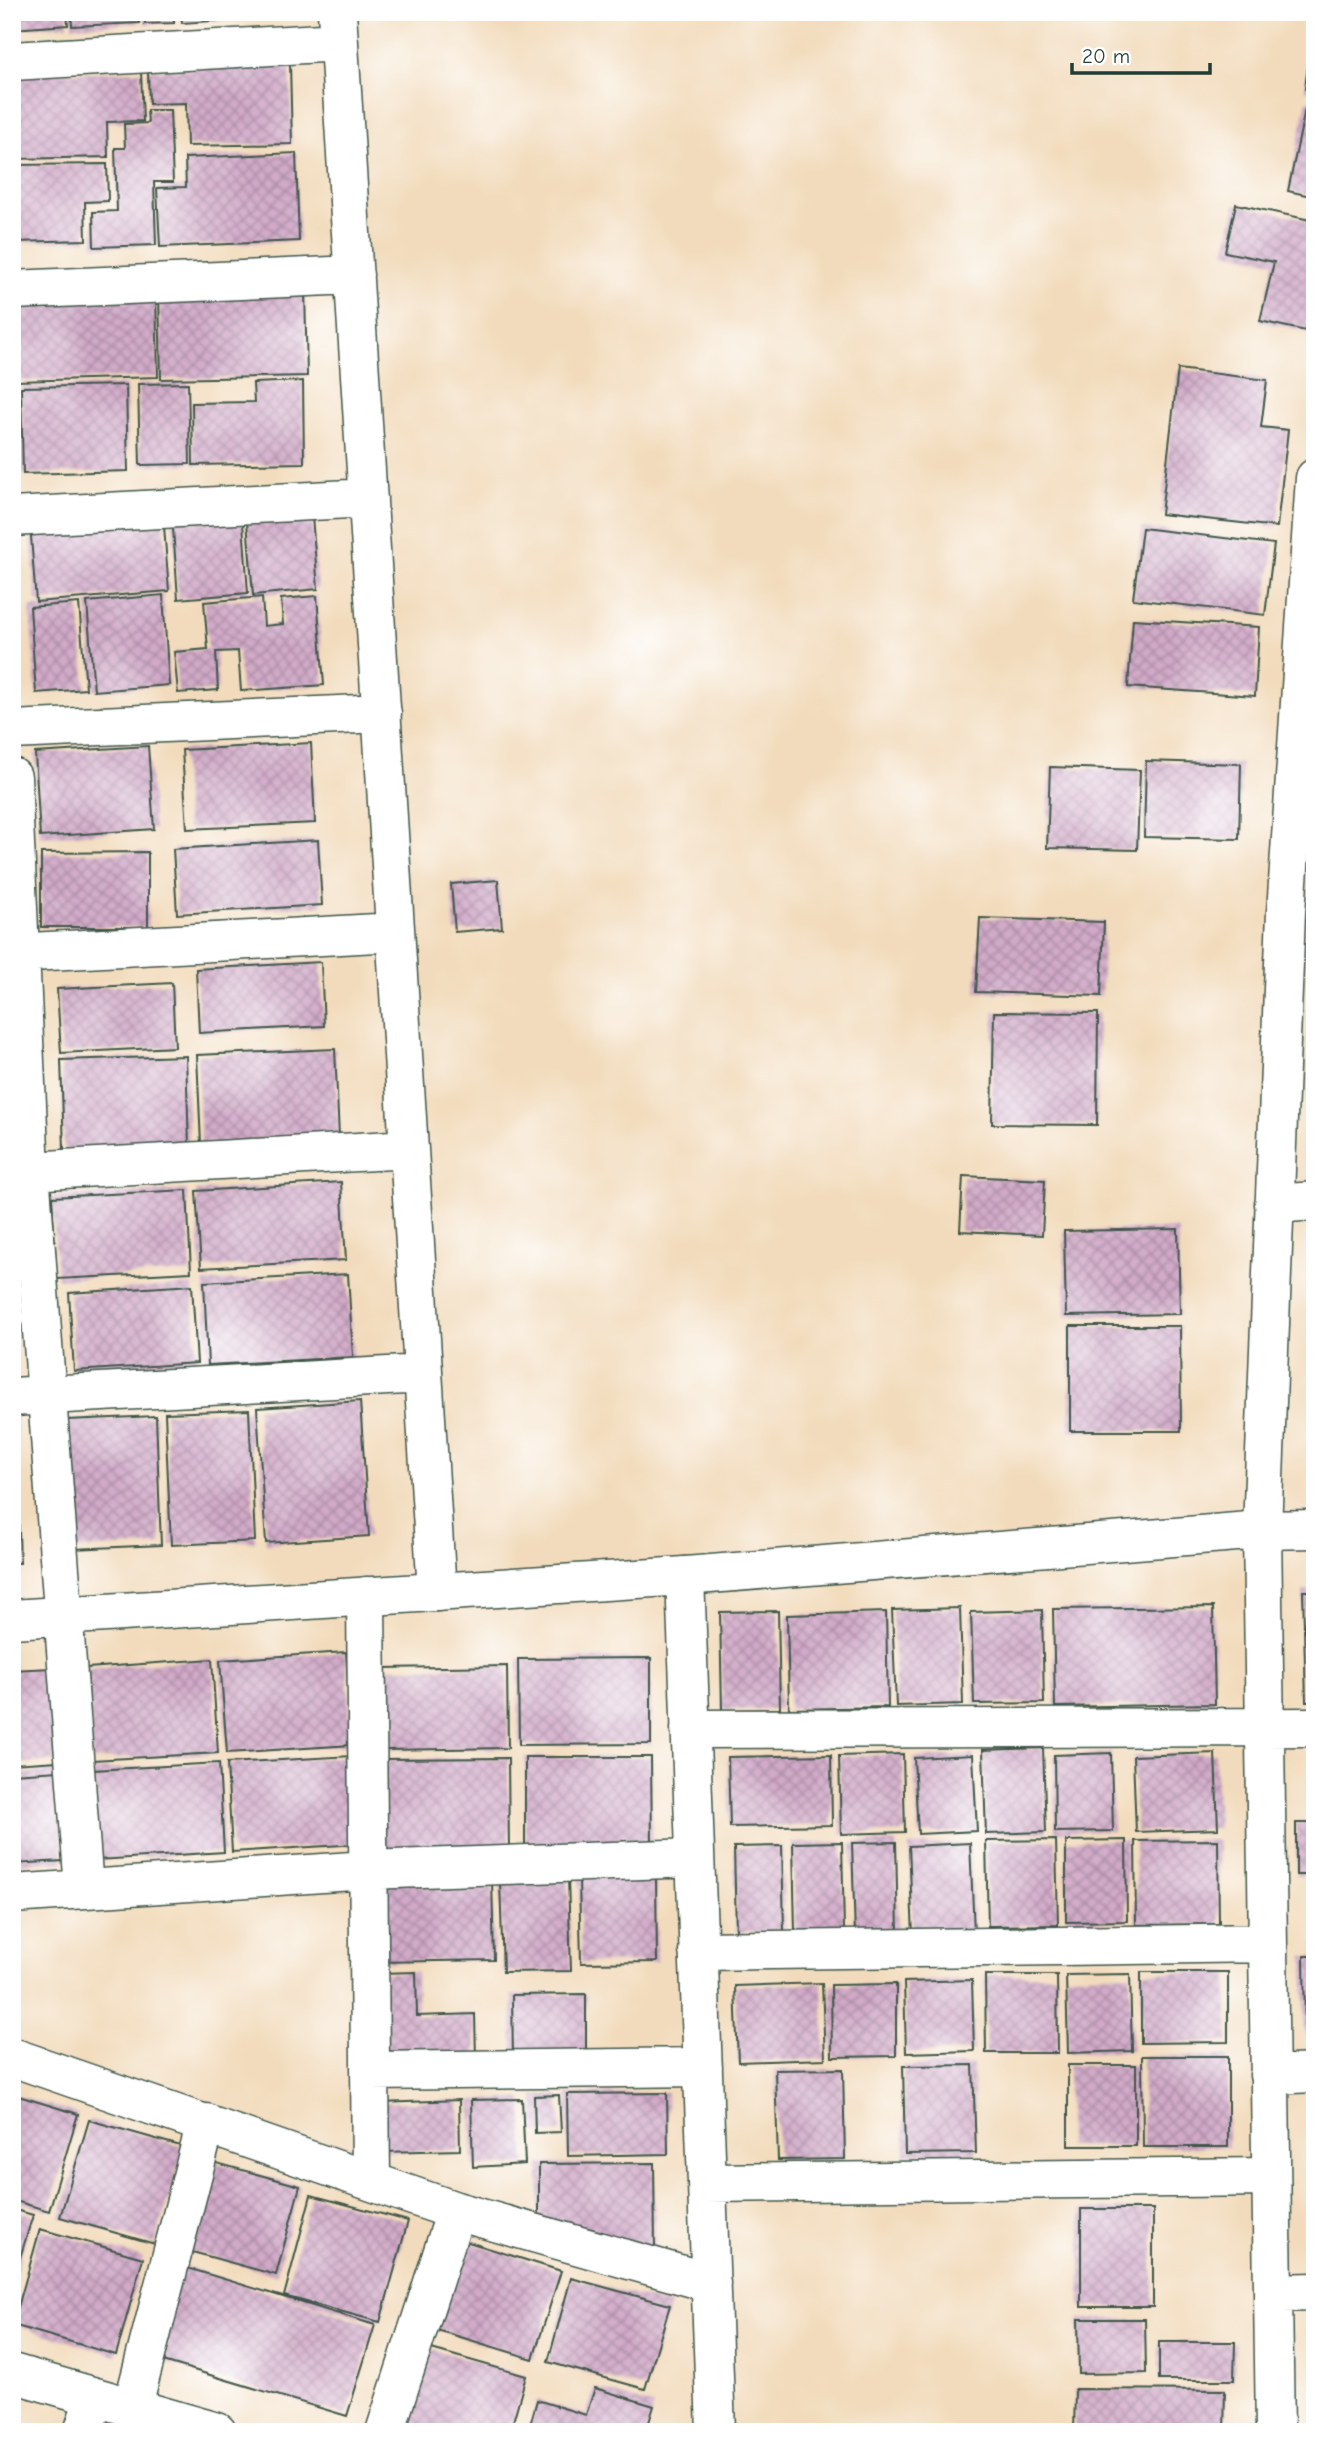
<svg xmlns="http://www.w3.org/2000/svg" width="1327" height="2444" viewBox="0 0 1327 2444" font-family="'Comic Neue',sans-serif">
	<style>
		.building { fill: url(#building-cross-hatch) }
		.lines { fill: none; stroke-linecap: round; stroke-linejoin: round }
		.street-casing { stroke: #3f5548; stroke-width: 41 }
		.secondary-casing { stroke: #3f5548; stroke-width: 41 }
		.street { stroke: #fff; stroke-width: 38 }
		.secondary { stroke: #fff; stroke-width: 38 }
	</style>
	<defs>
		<pattern id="building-cross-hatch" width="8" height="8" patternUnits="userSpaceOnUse" patternTransform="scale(1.75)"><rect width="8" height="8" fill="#d2aac9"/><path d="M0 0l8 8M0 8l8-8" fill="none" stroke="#aa8ca4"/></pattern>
	</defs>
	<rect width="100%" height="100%" fill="#fff"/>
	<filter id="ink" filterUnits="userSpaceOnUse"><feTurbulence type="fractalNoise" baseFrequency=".0143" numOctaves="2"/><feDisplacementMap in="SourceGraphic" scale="14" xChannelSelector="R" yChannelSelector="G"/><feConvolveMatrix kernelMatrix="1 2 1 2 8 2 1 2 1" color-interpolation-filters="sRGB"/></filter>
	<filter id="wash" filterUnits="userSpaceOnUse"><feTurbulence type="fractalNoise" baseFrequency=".00686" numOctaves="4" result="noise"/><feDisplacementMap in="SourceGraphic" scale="28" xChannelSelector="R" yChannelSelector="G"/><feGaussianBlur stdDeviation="1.57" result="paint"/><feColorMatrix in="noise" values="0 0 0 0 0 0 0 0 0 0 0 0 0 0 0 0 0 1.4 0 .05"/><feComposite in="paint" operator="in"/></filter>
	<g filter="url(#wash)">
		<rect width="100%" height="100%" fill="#f2dbbc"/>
		<g id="blocks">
			<!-- building -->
			<path class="building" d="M 12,12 L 67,12 L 68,25 L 12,29 Z
				M 71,12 L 139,12 L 140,23 L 72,26 Z
				M 144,12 L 174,12 L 174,23 L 145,24 Z
				M 181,12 L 284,12 L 285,16 L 182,23 Z
				M 1313,26 L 1315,26 L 1315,90 L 1305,89 Z
				M 290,64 L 292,144 L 187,146 L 186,103 L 149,104 L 148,70 Z
				M 141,71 L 143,121 L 107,122 L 108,157 L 12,159 L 12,74 Z
				M 1307,100 L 1315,102 L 1315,197 L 1288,191 Z
				M 147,110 L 170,110 L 173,182 L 154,182 L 156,245 L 94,247 L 93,212 L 117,211 L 115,148 L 125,148 L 124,124 L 148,123 Z
				M 296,153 L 299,241 L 160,247 L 157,188 L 186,187 L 185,158 Z
				M 107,164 L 108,201 L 85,202 L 86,240 L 14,242 L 12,165 Z
				M 1236,204 L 1315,221 L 1315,333 L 1260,321 L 1274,262 L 1225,252 Z
				M 305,290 L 307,376 L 161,379 L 159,294 Z
				M 156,296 L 158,377 L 16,381 L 14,299 Z
				M 1178,369 L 1267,380 L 1261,427 L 1288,430 L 1277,527 L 1161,514 Z
				M 303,381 L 304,463 L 193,465 L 192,403 L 254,402 L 253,383 Z
				M 188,383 L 190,464 L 140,465 L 138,384 Z
				M 126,385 L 128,471 L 23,474 L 21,387 Z
				M 311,504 L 318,589 L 253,595 L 246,509 Z
				M 242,509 L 248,593 L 178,599 L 172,514 Z
				M 163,513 L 169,591 L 36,602 L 30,523 Z
				M 1142,528 L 1274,544 L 1265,615 L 1133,599 Z
				M 163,595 L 169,685 L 94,691 L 87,602 Z
				M 317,596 L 324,685 L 241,691 L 238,651 L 216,652 L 218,690 L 178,693 L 174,652 L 208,649 L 204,602 L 262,597 L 264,626 L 283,624 L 281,599 Z
				M 79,603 L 86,689 L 36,693 L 30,607 Z
				M 1133,619 L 1259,627 L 1255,696 L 1128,687 Z
				M 311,743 L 315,823 L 187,829 L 182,750 Z
				M 148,746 L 154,829 L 40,837 L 35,753 Z
				M 1146,761 L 1241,764 L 1239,839 L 1144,837 Z
				M 1050,767 L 1140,770 L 1137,850 L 1047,848 Z
				M 318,840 L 322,905 L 177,914 L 173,849 Z
				M 148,852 L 148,927 L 41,927 L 41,853 Z
				M 498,880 L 502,928 L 455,932 L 451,884 Z
				M 980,918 L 1104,922 L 1101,996 L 976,992 Z
				M 321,962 L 324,1026 L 199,1033 L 196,969 Z
				M 172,983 L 175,1047 L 61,1053 L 57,989 Z
				M 994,1012 L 1098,1013 L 1097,1125 L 992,1124 Z
				M 335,1049 L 339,1137 L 201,1144 L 197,1055 Z
				M 186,1056 L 189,1146 L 64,1150 L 61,1060 Z
				M 963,1176 L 1045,1180 L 1042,1235 L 960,1231 Z
				M 341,1182 L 346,1260 L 201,1268 L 196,1191 Z
				M 187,1190 L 191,1272 L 57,1279 L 52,1197 Z
				M 1178,1229 L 1180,1314 L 1066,1316 L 1064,1231 Z
				M 348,1274 L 353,1357 L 208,1365 L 204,1282 Z
				M 192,1285 L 197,1363 L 74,1371 L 69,1293 Z
				M 1070,1326 L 1180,1326 L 1181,1431 L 1070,1431 Z
				M 360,1401 L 369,1536 L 266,1543 L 257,1408 Z
				M 249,1410 L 255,1541 L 171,1545 L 165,1413 Z
				M 16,1413 L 18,1480 L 12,1480 L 12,1414 Z
				M 156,1416 L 161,1545 L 73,1549 L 67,1420 Z
				M 18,1497 L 20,1563 L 12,1563 L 12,1498 Z
				M 1303,1591 L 1315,1591 L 1315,1702 L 1306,1702 Z
				M 1213,1607 L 1215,1704 L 1055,1707 L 1053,1609 Z
				M 960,1608 L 963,1704 L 896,1706 L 892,1610 Z
				M 1042,1610 L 1044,1703 L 974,1704 L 971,1612 Z
				M 778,1611 L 780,1709 L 722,1710 L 720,1612 Z
				M 886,1612 L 888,1707 L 789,1709 L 787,1615 Z
				M 346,1652 L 352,1745 L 227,1753 L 220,1660 Z
				M 651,1658 L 651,1744 L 519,1745 L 518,1659 Z
				M 212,1659 L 218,1753 L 92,1760 L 87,1668 Z
				M 507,1666 L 508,1748 L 384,1750 L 382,1668 Z
				M 52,1668 L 58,1761 L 12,1764 L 12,1670 Z
				M 1043,1748 L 1046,1832 L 986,1834 L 983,1750 Z
				M 1111,1753 L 1113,1831 L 1055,1832 L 1054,1755 Z
				M 1215,1753 L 1218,1829 L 1136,1832 L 1133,1756 Z
				M 903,1754 L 905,1832 L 841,1834 L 839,1756 Z
				M 831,1755 L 832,1825 L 730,1827 L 728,1757 Z
				M 973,1755 L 977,1831 L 918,1834 L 914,1758 Z
				M 352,1756 L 358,1844 L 232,1852 L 227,1763 Z
				M 525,1757 L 651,1757 L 652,1848 L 525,1849 Z
				M 508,1758 L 509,1851 L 383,1851 L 382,1759 Z
				M 219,1763 L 224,1852 L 98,1860 L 93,1770 Z
				M 59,1771 L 64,1861 L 12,1864 L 12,1774 Z
				M 1296,1823 L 1315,1823 L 1315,1875 L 1296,1875 Z
				M 1056,1840 L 1058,1925 L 988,1926 L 986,1841 Z
				M 1126,1840 L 1127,1921 L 1066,1922 L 1066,1841 Z
				M 1218,1840 L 1219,1924 L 1136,1925 L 1135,1841 Z
				M 842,1842 L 844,1931 L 795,1932 L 793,1843 Z
				M 896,1842 L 898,1934 L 855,1935 L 852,1843 Z
				M 970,1843 L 974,1932 L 913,1935 L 909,1846 Z
				M 782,1846 L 784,1931 L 736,1932 L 734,1847 Z
				M 656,1877 L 657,1962 L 581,1963 L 579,1878 Z
				M 568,1878 L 571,1971 L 503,1972 L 500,1881 Z
				M 492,1879 L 494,1960 L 378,1962 L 376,1881 Z
				M 1304,1956 L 1315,1956 L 1315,2033 L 1305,2033 Z
				M 416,1972 L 417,2016 L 475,2014 L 476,2059 L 380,2062 L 378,1973 Z
				M 1141,1972 L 1228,1972 L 1228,2042 L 1141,2043 Z
				M 1130,1974 L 1132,2051 L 1068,2053 L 1066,1975 Z
				M 985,1975 L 1057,1975 L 1058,2053 L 986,2053 Z
				M 972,1980 L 974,2051 L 906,2053 L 904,1982 Z
				M 822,1983 L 825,2059 L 738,2062 L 735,1986 Z
				M 896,1984 L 896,2056 L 832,2057 L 831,1985 Z
				M 586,1994 L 586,2058 L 513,2059 L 512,1995 Z
				M 1142,2056 L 1228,2056 L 1228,2147 L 1143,2147 Z
				M 973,2065 L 976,2153 L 905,2154 L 903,2066 Z
				M 1068,2065 L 1136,2065 L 1136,2146 L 1068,2146 Z
				M 843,2069 L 845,2159 L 778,2160 L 775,2070 Z
				M 667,2093 L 668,2154 L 568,2156 L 567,2094 Z
				M 12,2094 L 78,2114 L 49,2211 L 12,2200 Z
				M 559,2095 L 561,2132 L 535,2133 L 534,2096 Z
				M 522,2099 L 525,2164 L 473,2167 L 471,2100 Z
				M 459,2100 L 460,2150 L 383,2152 L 381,2103 Z
				M 89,2120 L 184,2147 L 155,2244 L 60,2217 Z
				M 202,2159 L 300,2186 L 276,2275 L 178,2248 Z
				M 654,2163 L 655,2250 L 539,2220 L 539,2164 Z
				M 311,2195 L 408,2221 L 380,2322 L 284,2296 Z
				M 12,2209 L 33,2215 L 13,2281 L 12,2281 Z
				M 1081,2209 L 1153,2209 L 1153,2307 L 1081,2307 Z
				M 40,2229 L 143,2258 L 116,2355 L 13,2325 Z
				M 462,2240 L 561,2271 L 533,2359 L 434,2329 Z
				M 178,2265 L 375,2325 L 347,2416 L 150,2357 Z
				M 571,2278 L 670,2305 L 645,2389 L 548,2362 Z
				M 1078,2319 L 1145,2319 L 1146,2373 L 1079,2374 Z
				M 1159,2342 L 1235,2342 L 1234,2380 L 1159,2380 Z
				M 421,2346 L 526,2376 L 510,2432 L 400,2432 Z
				M 595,2388 L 654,2406 L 646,2432 L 528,2432 L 537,2400 L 586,2415 Z
				M 1075,2389 L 1225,2390 L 1224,2432 L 1074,2432 Z"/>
		</g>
	</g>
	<g filter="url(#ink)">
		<use href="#blocks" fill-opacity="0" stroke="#3f5548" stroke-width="2"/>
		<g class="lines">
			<defs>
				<path id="street" d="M 337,12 L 437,1592
					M 12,61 L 339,42
					M 12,290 L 354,275
					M 12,517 L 368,498
					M 12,730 L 382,713
					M 12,777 L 30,1171 L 84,1889
					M 12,953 L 395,932
					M 12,1172 L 409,1149
					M 1274,1204 L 1315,1201
					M 12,1397 L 423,1374
					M 685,1576 L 716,2432
					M 366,1596 L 371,2181
					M 690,1729 L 1315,1727
					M 12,1894 L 367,1870 L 695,1858
					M 698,1951 L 1268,1943
					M 12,2057 L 456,2211 L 711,2283
					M 371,2071 L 703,2067
					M 1269,2075 L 1315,2073
					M 707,2183 L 1271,2177
					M 1273,2293 L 1315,2292
					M 12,2373 L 217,2432
					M 132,2409 L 206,2123
					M 83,2432 L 94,2399
					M 385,2432 L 456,2211
					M 1275,2432 L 1262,1530 L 1286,912 L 1315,478"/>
				<path id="secondary" d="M 12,1619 L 685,1576 L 1262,1530 L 1315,1529"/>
			</defs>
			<!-- street casing -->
			<use href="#street" class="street-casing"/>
			<!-- secondary casing -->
			<use href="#secondary" class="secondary-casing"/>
			<!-- street -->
			<use href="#street" class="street"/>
			<!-- secondary -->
			<use href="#secondary" class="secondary"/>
		</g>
	</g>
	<!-- margin -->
	<rect width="1327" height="2444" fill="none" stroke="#fff" stroke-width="42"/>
	<!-- scale -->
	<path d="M1072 63v10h138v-10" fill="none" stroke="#1f3d34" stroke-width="3.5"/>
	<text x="1082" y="63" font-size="21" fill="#1f3d34" stroke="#ffffff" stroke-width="5" paint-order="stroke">20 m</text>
</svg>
